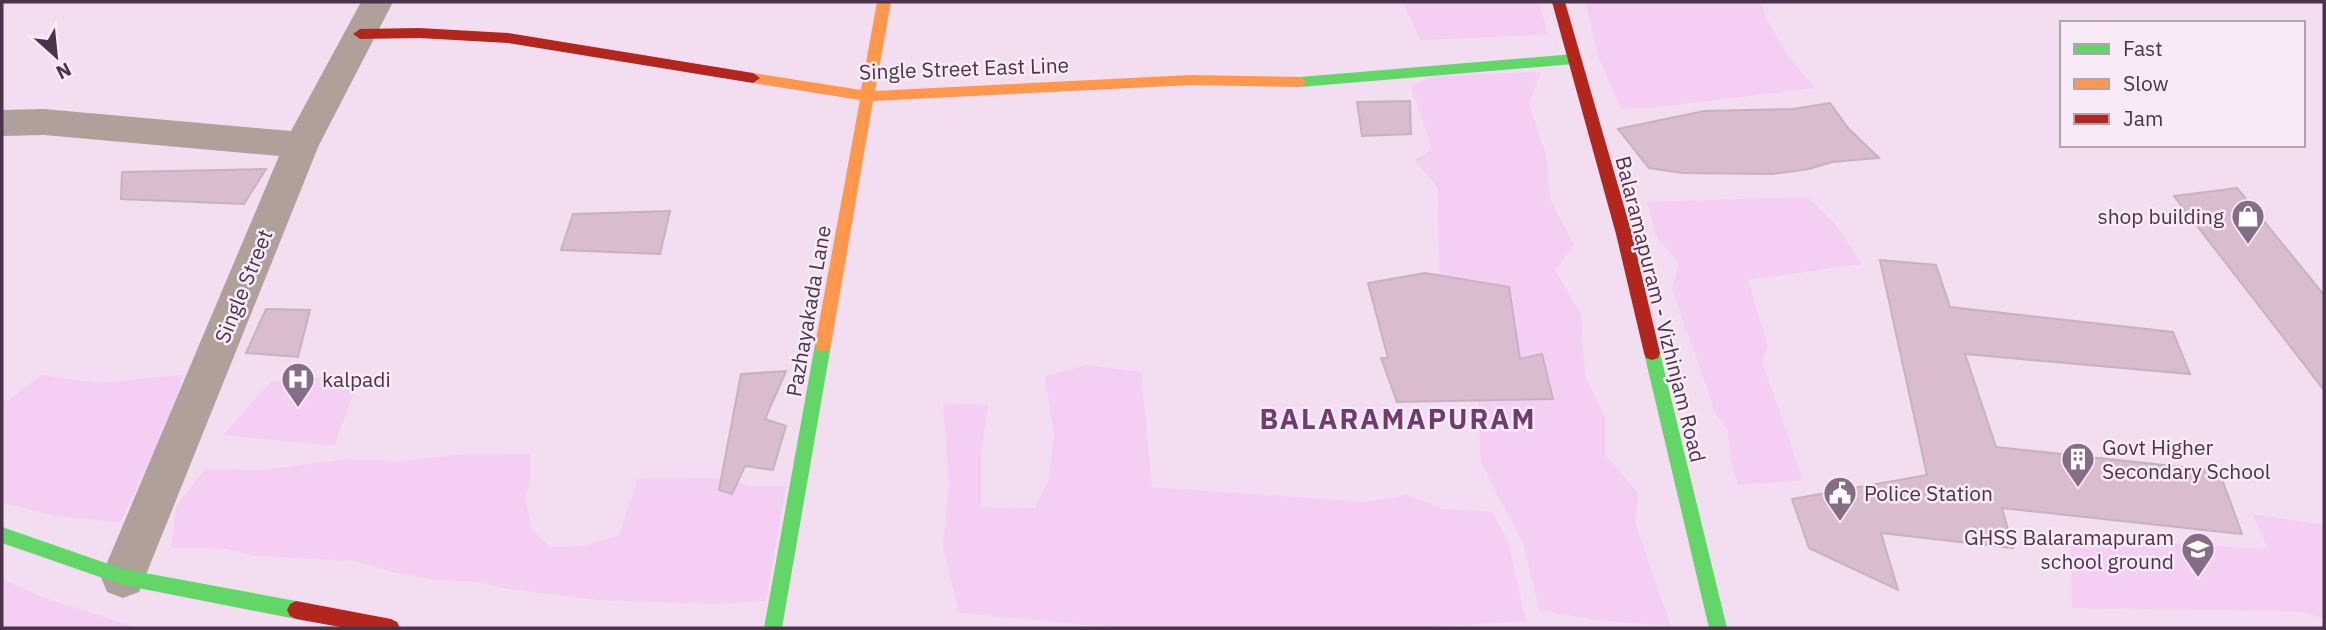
<svg xmlns="http://www.w3.org/2000/svg" width="2326" height="630" viewBox="0 0 2326 630" font-family="'IBM Plex Sans',sans-serif">
	<style>
		.built { fill: #f5cef4 }
		.building { fill: #dabcd0; stroke: #c8b1c1; stroke-width: 2 }
		.lines { fill: none; stroke-linecap: round; stroke-linejoin: round }
		.street { fill: #afa199; fill-rule: evenodd }
		.fast { fill: #63d668; fill-rule: evenodd }
		.slow { fill: #ff974d; fill-rule: evenodd }
		.jam { fill: #b3261e; fill-rule: evenodd }
		.labels { text-anchor: middle; dominant-baseline: central; stroke-width: 5; stroke-linejoin: round; paint-order: stroke }
		.street-label { font-size: 21px; fill: #4b334b; stroke: #f8ebf7 }
		.poi-label { font-size: 21px; fill: #4b334b; stroke: #f8ebf7; text-anchor: start }
		.district-label { font-size: 28px; font-weight: bold; letter-spacing: 2px; fill: #703c70; stroke: #f8ebf7 }
	</style>
	<rect width="100%" height="100%" fill="#f2ddf1"/>
	<!-- built -->
	<path class="built" d="M 1403,2 L 1539,2 L 1548,35 L 1420,40 Z
		M 1585,2 L 1762,2 L 1766,18 L 1786,53 L 1815,88 L 1651,108 L 1621,109 L 1599,59 Z
		M 1541,72 L 1529,104 L 1546,154 L 1550,198 L 1574,245 L 1555,270 L 1581,314 L 1585,376 L 1605,417 L 1605,455 L 1638,493 L 1635,523 L 1671,626 L 1595,620 L 1539,610 L 1524,545 L 1481,463 L 1478,400 L 1440,296 L 1438,188 L 1415,160 L 1432,149 L 1411,87 L 1432,76 Z
		M 1807,197 L 1835,224 L 1862,264 L 1748,280 L 1768,347 L 1762,361 L 1803,480 L 1738,485 L 1730,457 L 1728,430 L 1716,414 L 1672,289 L 1679,263 L 1658,240 L 1647,202 Z
		M 1086,365 L 1141,372 L 1152,487 L 1366,502 L 1408,495 L 1443,509 L 1492,512 L 1508,541 L 1526,621 L 1414,628 L 1121,628 L 959,613 L 943,547 L 949,484 L 943,403 L 988,405 L 981,453 L 981,507 L 1035,508 L 1049,479 L 1054,437 L 1045,377 Z
		M 361,374 L 334,446 L 223,435 L 271,382 Z
		M 42,375 L 97,383 L 182,375 L 176,407 L 120,522 L 61,517 L 2,503 L 2,401 L 9,400 Z
		M 530,454 L 530,483 L 525,498 L 532,528 L 549,547 L 584,546 L 619,535 L 638,479 L 713,478 L 753,486 L 786,486 L 766,601 L 716,604 L 598,600 L 508,589 L 480,582 L 436,580 L 396,573 L 355,561 L 256,556 L 227,549 L 171,548 L 176,506 L 205,469 L 262,470 L 345,459 L 401,461 L 458,455 Z
		M 2253,514 L 2324,525 L 2324,618 L 2295,611 L 2072,608 L 2071,538 L 2268,549 Z
		M 2,579 L 42,597 L 137,628 L 2,628 Z"/>
	<!-- building -->
	<path class="building" d="M 1410,101 L 1411,134 L 1362,136 L 1357,102 Z
		M 1830,103 L 1848,128 L 1879,158 L 1832,162 L 1809,169 L 1772,174 L 1683,173 L 1649,168 L 1618,129 L 1704,111 L 1793,109 Z
		M 266,169 L 244,204 L 121,199 L 122,172 Z
		M 2237,188 L 2324,295 L 2324,390 L 2174,196 Z
		M 670,211 L 660,254 L 561,250 L 573,214 Z
		M 1880,260 L 1936,265 L 1950,307 L 2173,332 L 2190,374 L 1965,354 L 1996,447 L 2219,471 L 2242,534 L 2002,508 L 2013,548 L 1881,533 L 1898,590 L 1809,548 L 1792,499 L 1927,475 Z
		M 1425,273 L 1509,287 L 1520,359 L 1542,354 L 1553,399 L 1397,402 L 1381,358 L 1388,358 L 1368,283 Z
		M 266,309 L 310,310 L 298,357 L 246,353 Z
		M 786,371 L 765,419 L 786,426 L 773,470 L 745,466 L 732,494 L 719,490 L 741,374 Z"/>
	<g class="lines">
		<!-- street -->
		<path class="street" d="M 361,2 L 393,2 L 319,145 L 139,592 L 123,598 L 107,592 L 101,577 L 279,156 L 44,135 L 2,136 L 2,110 L 44,109 L 291,131 Z"/>
		<!-- fast -->
		<path class="fast" d="M 1574,54 L 1581,59 L 1574,64 L 1300,87 L 1293,82 L 1300,77 Z
			M 823,338 L 829,340 L 831,345 L 782,628 L 764,628 L 815,345 L 817,340 Z
			M 1652,346 L 1658,348 L 1660,353 L 1727,628 L 1709,628 L 1644,353 L 1646,348 Z
			M 2,527 L 123,569 L 296,601 L 302,604 L 305,610 L 302,616 L 296,619 L 123,585 L 2,543 Z"/>
		<!-- slow -->
		<path class="slow" d="M 877,2 L 891,2 L 875,91 L 1191,75 L 1300,77 L 1307,82 L 1300,87 L 1191,85 L 873,101 L 831,345 L 829,350 L 823,352 L 817,350 L 815,345 L 860,100 L 753,83 L 746,78 L 753,73 L 861,90 Z"/>
		<!-- jam -->
		<path class="jam" d="M 1552,2 L 1565,2 L 1632,234 L 1660,353 L 1658,358 L 1652,360 L 1646,358 L 1644,353 L 1616,234 Z
			M 419,28 L 508,33 L 753,73 L 760,78 L 753,83 L 508,43 L 419,38 L 360,39 L 353,34 L 360,29 Z
			M 296,601 L 391,619 L 397,622 L 400,628 L 346,628 L 296,619 L 290,616 L 287,610 L 290,604 Z"/>
	</g>
	<!-- icons -->
	<defs>
		<symbol id="shop-pin" viewBox="-11 -11 22 30"><path d="M0 17L-7.5 6A9.5 9.5 0 1 1 7.5 6Z" fill="#856e85" stroke="#f8ebf7"/><path d="M-5-2.5h2.3a2.7 3.5 0 0 1 5.4 0H5L5.5 6h-11ZM-1.5-2.5h3a1.5 2.3 0 0 0-3 0Z" fill="#fff"/></symbol>
		<symbol id="hospital-pin" viewBox="-11 -11 22 30"><path d="M0 17L-7.5 6A9.5 9.5 0 1 1 7.5 6Z" fill="#856e85" stroke="#f8ebf7"/><path d="M-5-5h3v3.5h4V-5h3V5h-3V1.5h-4V5h-3Z" fill="#fff"/></symbol>
		<symbol id="building-pin" viewBox="-11 -11 22 30"><path d="M0 17L-7.5 6A9.5 9.5 0 1 1 7.5 6Z" fill="#856e85" stroke="#f8ebf7"/><path d="M-4-6H4V6H1V3H-1V6H-4ZM-2.5-4.3h1.7v1.8h-1.7ZM.8-4.3h1.7v1.8H.8ZM-2.5-1h1.7V.8h-1.7ZM.8-1h1.7V.8H.8Z" fill="#fff"/></symbol>
		<symbol id="civic-pin" viewBox="-11 -11 22 30"><path d="M0 17L-7.5 6A9.5 9.5 0 1 1 7.5 6Z" fill="#856e85" stroke="#f8ebf7"/><path d="M-.6-6.5H3V-4.5H.6V-3L4-1V1h2V6H-6V1h2V-1L-.6-3ZM-1.2 2.5V6h2.4V2.5Z" fill="#fff"/></symbol>
		<symbol id="school-pin" viewBox="-11 -11 22 30"><path d="M0 17L-7.5 6A9.5 9.5 0 1 1 7.5 6Z" fill="#856e85" stroke="#f8ebf7"/><path d="M0-5L7-2L0 1L-7-2ZM-4 1L0 2.5L4 1V4Q0 6-4 4Z" fill="#fff"/></symbol>
	</defs>
	<g fill-rule="evenodd">
		<use href="#shop-pin" x="2229" y="197" width="38" height="52"/>
		<use href="#hospital-pin" x="279" y="360" width="38" height="52"/>
		<use href="#building-pin" x="2059" y="440" width="38" height="52"/>
		<use href="#civic-pin" x="1821" y="474" width="38" height="52"/>
		<use href="#school-pin" x="2179" y="530" width="38" height="52"/>
	</g>
	<g class="labels">
		<!-- street labels -->
		<g class="street-label">
			<text transform="translate(964 68) rotate(-2)">Single Street East Line</text>
			<text transform="translate(243 286) rotate(-68)">Single Street</text>
			<text transform="translate(1661 309) rotate(76)">Balaramapuram - Vizhinjam Road</text>
			<text transform="translate(808 311) rotate(-80)">Pazhayakada Lane</text>
		</g>
		<!-- poi labels -->
		<g class="poi-label">
			<text x="2224" y="216" text-anchor="end">shop building</text>
			<text x="322" y="379">kalpadi</text>
			<text x="2102" y="447">Govt Higher<tspan x="2102" dy="24">Secondary School</tspan></text>
			<text x="1864" y="493">Police Station</text>
			<text x="2174" y="537" text-anchor="end">GHSS Balaramapuram<tspan x="2174" dy="24">school ground</tspan></text>
		</g>
		<!-- district labels -->
		<g class="district-label">
			<text x="1398" y="418">BALARAMAPURAM</text>
		</g>
	</g>
	<!-- border -->
	<rect width="2326" height="630" fill="none" stroke="#4b334b" stroke-width="7"/>
	<!-- legend -->
	<rect x="2060" y="21" width="245" height="126" fill="#f8ebf7" stroke="#b3a1b2" stroke-width="2"/>
	<rect x="2074" y="44" width="35" height="10" fill="#63d668" stroke="#b3a1b2" stroke-width="2"/>
	<text x="2123" y="56" font-size="21" fill="#4b334b">Fast</text>
	<rect x="2074" y="79" width="35" height="10" fill="#ff974d" stroke="#b3a1b2" stroke-width="2"/>
	<text x="2123" y="91" font-size="21" fill="#4b334b">Slow</text>
	<rect x="2074" y="114" width="35" height="10" fill="#b3261e" stroke="#b3a1b2" stroke-width="2"/>
	<text x="2123" y="126" font-size="21" fill="#4b334b">Jam</text>
	<!-- north arrow -->
	<g transform="translate(56 56) rotate(153)" stroke="#f8ebf7" stroke-width="5" paint-order="stroke">
	<path d="M0-5L12 26L0 18L-12 26Z" fill="#4b334b"/>
	<text y="-10" font-size="19" font-weight="bold" text-anchor="middle" fill="#4b334b">N</text>
	</g>
</svg>
